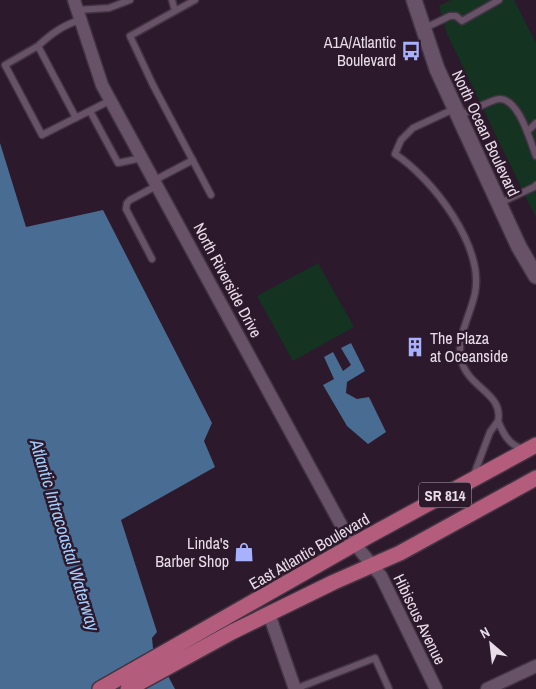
<svg xmlns="http://www.w3.org/2000/svg" width="536" height="689" viewBox="0 0 536 689" font-family="'Archivo Narrow',sans-serif">
	<style>
		.green { fill: #143320 }
		.water { fill: #496c92 }
		.lines { fill: none; stroke-linecap: round; stroke-linejoin: round }
		.service-casing { stroke: #433443; stroke-width: 9 }
		.minor-casing { stroke: #433443; stroke-width: 15 }
		.secondary-casing { stroke: #433443; stroke-width: 18 }
		.primary-casing { stroke: #433443; stroke-width: 18 }
		.service { stroke: #685267; stroke-width: 6 }
		.minor { stroke: #685267; stroke-width: 12 }
		.secondary { stroke: #685267; stroke-width: 15 }
		.primary { stroke: #b45c7b; stroke-width: 15 }
		.labels { text-anchor: middle; dominant-baseline: central; stroke-width: 5; stroke-linejoin: round; paint-order: stroke }
		.shield { fill: #2c192c; stroke: #b0a2b0; stroke-width: 1 }
		.shield-label { font-size: 15px; font-weight: bold; fill: #e8dce8 }
		.poi-label { font-size: 16px; fill: #e8dce8; stroke: #2c192c; text-anchor: end }
		.street-label { font-size: 16px; fill: #e8dce8; stroke: #2c192c }
		.water-label { font-size: 18px; font-style: italic; fill: #a2cefe; stroke: #2c192c }
	</style>
	<rect width="100%" height="100%" fill="#2c192c"/>
	<!-- green -->
	<path class="green" d="M 451,0 L 514,0 L 536,43 L 536,218 L 447,34 L 439,6 Z
		M 318,263 L 354,327 L 293,361 L 257,296 Z"/>
	<!-- water -->
	<path class="water" d="M 0,143 L 26,227 L 103,210 L 212,423 L 204,441 L 215,467 L 121,520 L 157,632 L 152,638 L 153,648 L 175,689 L 0,689 Z
		M 351,343 L 365,371 L 347,382 L 346,393 L 357,399 L 369,397 L 386,432 L 368,444 L 347,426 L 323,385 L 334,379 L 324,357 L 333,352 L 343,371 L 351,365 L 341,348 Z"/>
	<g class="lines">
		<defs>
			<path id="service" d="M 172,0 L 175,11
				M 195,0 L 130,36 L 153,85 L 211,195
				M 77,10 L 109,8 L 130,0
				M 425,28 L 450,16 L 456,16 L 462,21 L 499,0
				M 38,46 C 51,34 63,25 80,20
				M 454,109 L 413,128 L 401,140 L 395,154 C 433,179 484,246 475,293 C 471,314 456,338 461,359 C 467,388 504,393 498,421
				M 90,111 L 118,163 L 142,158
				M 459,116 C 468,112 491,100 499,99 C 519,98 530,141 536,156
				M 76,118 L 38,46 L 5,65 L 42,135 C 65,123 88,112 111,100
				M 527,132 L 536,123
				M 155,180 L 193,160
				M 500,203 L 534,187 L 536,185
				M 152,259 L 126,209 L 127,203 L 130,200 L 158,185
				M 473,477 L 490,432 L 498,421 C 503,433 509,446 524,449
				M 295,689 L 375,658 L 389,689"/>
			<path id="minor" d="M 74,0 L 102,85 L 345,532 L 381,576 L 436,689
				M 269,614 L 295,689
				M 487,689 L 536,666"/>
			<path id="secondary" d="M 414,0 L 437,69 L 519,247 L 536,276"/>
			<path id="primary" d="M 100,689 L 367,537 L 536,445
				M 128,689 L 232,632 L 334,582 L 400,553 L 536,478"/>
		</defs>
		<!-- service casing -->
		<use href="#service" class="service-casing"/>
		<!-- minor casing -->
		<use href="#minor" class="minor-casing"/>
		<!-- secondary casing -->
		<use href="#secondary" class="secondary-casing"/>
		<!-- primary casing -->
		<use href="#primary" class="primary-casing"/>
		<!-- service -->
		<use href="#service" class="service"/>
		<!-- minor -->
		<use href="#minor" class="minor"/>
		<!-- secondary -->
		<use href="#secondary" class="secondary"/>
		<!-- primary -->
		<use href="#primary" class="primary"/>
	</g>
	<!-- icons -->
	<defs>
		<symbol id="bus-bare" viewBox="-9 -9 18 18"><path d="M-5-6H5V4H4V6H2V4H-2V6H-4V4H-5ZM-3.5-4V0h7V-4ZM-3.5 1.2v1.5H-2V1.2ZM2 1.2v1.5H3.5V1.2Z" fill="#a7b1fc" stroke="#2c192c" stroke-width="2.5" paint-order="stroke"/></symbol>
		<symbol id="building-bare" viewBox="-9 -9 18 18"><path d="M-4-6H4V6H1V3H-1V6H-4ZM-2.5-4.3h1.7v1.8h-1.7ZM.8-4.3h1.7v1.8H.8ZM-2.5-1h1.7V.8h-1.7ZM.8-1h1.7V.8H.8Z" fill="#a7b1fc" stroke="#2c192c" stroke-width="2.5" paint-order="stroke"/></symbol>
		<symbol id="shop-bare" viewBox="-9 -9 18 18"><path d="M-5-2.5h2.3a2.7 3.5 0 0 1 5.4 0H5L5.5 6h-11ZM-1.5-2.5h3a1.5 2.3 0 0 0-3 0Z" fill="#a7b1fc" stroke="#2c192c" stroke-width="2.5" paint-order="stroke"/></symbol>
	</defs>
	<g fill-rule="evenodd">
		<use href="#bus-bare" x="397" y="37" width="28" height="28"/>
		<use href="#building-bare" x="401" y="333" width="28" height="28"/>
		<use href="#shop-bare" x="230" y="538" width="28" height="28"/>
	</g>
	<g class="labels">
		<!-- shield labels -->
		<rect class="shield" x="419" y="482.5" width="52" height="25" rx="4"/>
		<g class="shield-label">
			<text x="445" y="495">SR 814</text>
		</g>
		<!-- poi labels -->
		<g class="poi-label">
			<text x="396" y="42">A1A/Atlantic<tspan x="396" dy="18">Boulevard</tspan></text>
			<text x="430" y="338" text-anchor="start">The Plaza<tspan x="430" dy="18">at Oceanside</tspan></text>
			<text x="229" y="543">Linda's<tspan x="229" dy="18">Barber Shop</tspan></text>
		</g>
		<!-- street labels -->
		<g class="street-label">
			<text transform="translate(486 133) rotate(65)">North Ocean Boulevard</text>
			<text transform="translate(228 280) rotate(62)">North Riverside Drive</text>
			<text transform="translate(309 551) rotate(-30)">East Atlantic Boulevard</text>
			<text transform="translate(420 619) rotate(64)">Hibiscus Avenue</text>
		</g>
		<!-- water labels -->
		<g class="water-label">
			<text transform="translate(65 535) rotate(73)">Atlantic Intracoastal Waterway</text>
		</g>
	</g>
	<!-- north arrow -->
	<g transform="translate(491 644) rotate(332)" stroke="#2c192c" stroke-width="4" paint-order="stroke">
	<path d="M0-4L9 19L0 12L-9 19Z" fill="#e8dce8"/>
	<text y="-8" font-size="14" font-weight="bold" text-anchor="middle" fill="#e8dce8">N</text>
	</g>
</svg>
